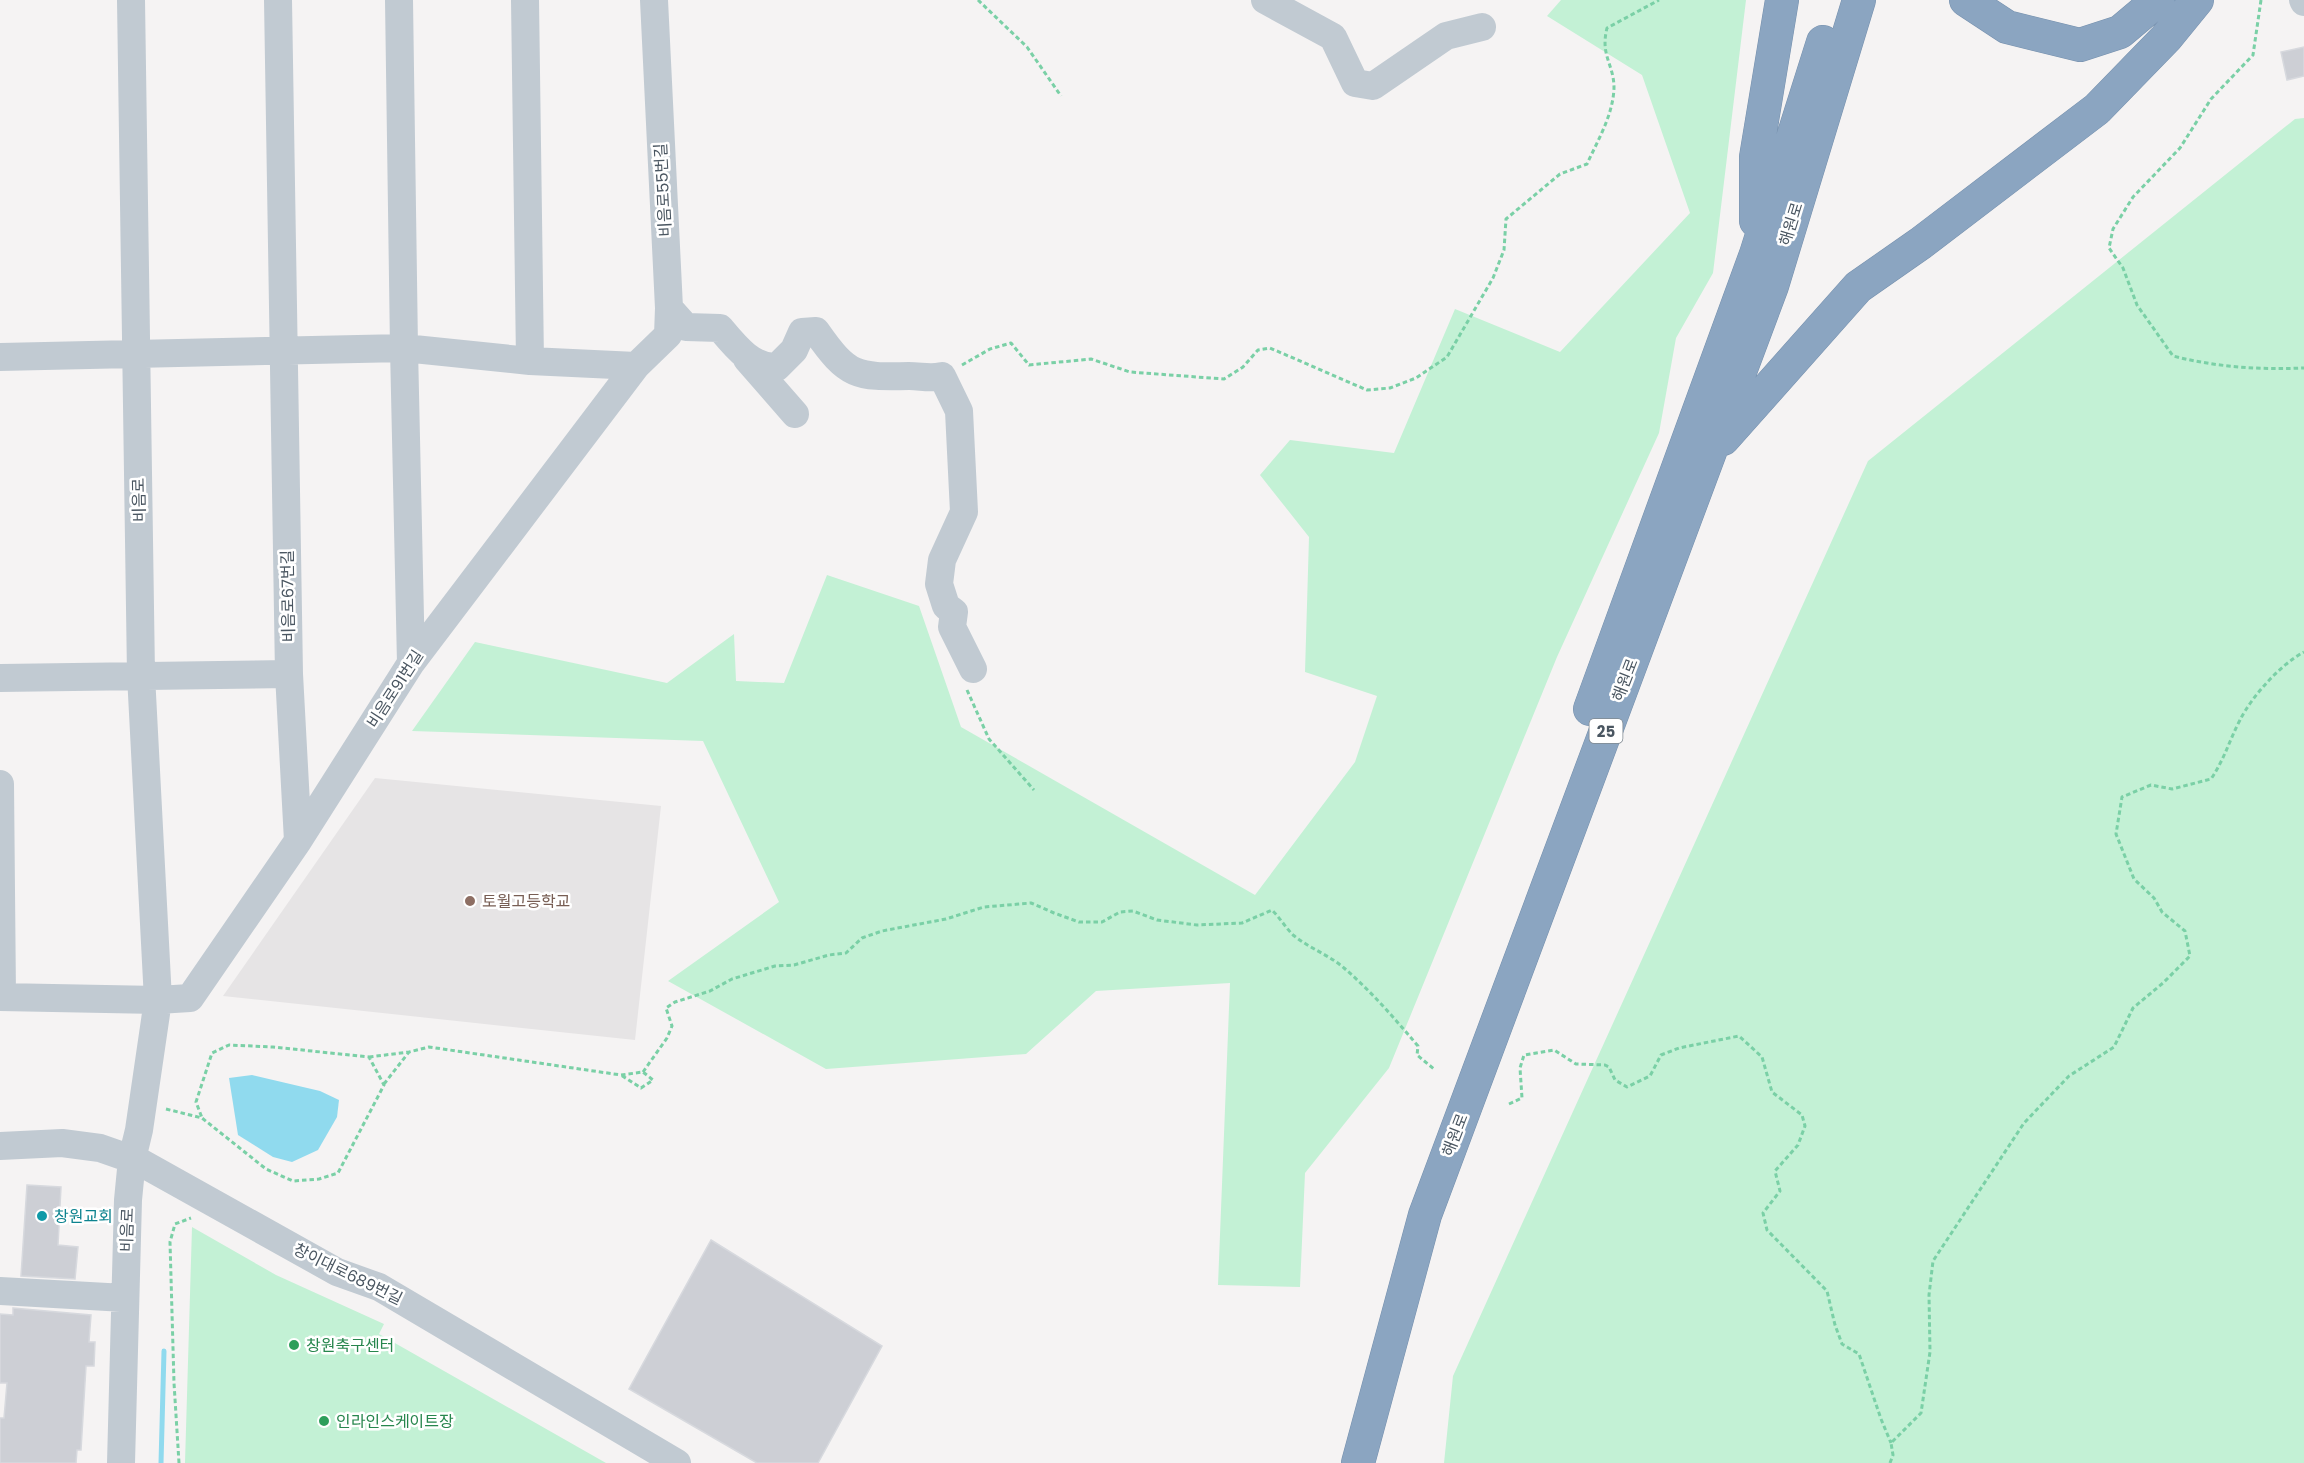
<svg xmlns="http://www.w3.org/2000/svg" width="2304" height="1463" viewBox="0 0 2304 1463" font-family="Poppins,'Noto Sans KR',sans-serif">
	<style>
		.education { fill: #e6e4e5 }
		.green { fill: #c3f1d5 }
		.water { fill: #90daee }
		.lines { fill: none; stroke-linecap: round; stroke-linejoin: round }
		.stream { stroke: #90daee; stroke-width: 5 }
		.building { fill: #cdcfd5; stroke: #d7d9de; stroke-width: 1.5 }
		.highway-casing { stroke: #7690ad; stroke-width: 34 }
		.path { stroke: #7ad0a6; stroke-width: 3; stroke-dasharray: 4.5 3; stroke-linecap: butt }
		.minor { stroke: #c1cad2; stroke-width: 28 }
		.highway { stroke: #8ba5c1; stroke-width: 33 }
		.education-dot { fill: #8d6e63; stroke: #fff; stroke-width: 2 }
		.culture-dot { fill: #0f9aa8; stroke: #fff; stroke-width: 2 }
		.leisure-dot { fill: #2e9e5b; stroke: #fff; stroke-width: 2 }
		.labels { text-anchor: middle; dominant-baseline: central; stroke-width: 5; stroke-linejoin: round; paint-order: stroke }
		.shield { fill: #fff; stroke: #808990; stroke-width: 1.5 }
		.shield-label { font-size: 15px; font-weight: bold; fill: #4a5661 }
		.street-label { font-size: 16px; fill: #4a5661; stroke: #fff }
		.education-label { font-size: 16px; fill: #785e54; stroke: #fff; text-anchor: start }
		.culture-label { font-size: 16px; fill: #0d838f; stroke: #fff; text-anchor: start }
		.leisure-label { font-size: 16px; fill: #27864d; stroke: #fff; text-anchor: start }
	</style>
	<rect width="100%" height="100%" fill="#f5f3f3"/>
	<!-- education -->
	<path class="education" d="M 375,778 L 661,806 L 635,1040 L 223,996 Z"/>
	<!-- green -->
	<path class="green" d="M 1561,0 L 1746,0 L 1713,273 L 1676,338 L 1659,433 L 1557,657 L 1389,1068 L 1305,1173 L 1300,1287 L 1218,1285 L 1230,983 L 1096,991 L 1026,1054 L 826,1069 L 668,981 L 779,902 L 703,741 L 412,731 L 475,642 L 667,683 L 734,634 L 736,681 L 784,683 L 827,575 L 919,606 L 961,727 L 1255,895 L 1355,762 L 1377,696 L 1305,672 L 1309,537 L 1260,475 L 1290,440 L 1394,453 L 1455,309 L 1560,352 L 1690,213 L 1642,75 L 1547,16 Z
		M 2304,118 L 2304,1463 L 1444,1463 L 1453,1376 L 1868,461 L 2295,119 Z
		M 192,1227 L 276,1275 L 384,1324 L 379,1334 L 606,1463 L 185,1463 Z"/>
	<!-- water -->
	<path class="water" d="M 252,1075 L 320,1091 L 339,1100 L 337,1117 L 318,1150 L 292,1162 L 273,1157 L 238,1135 L 229,1078 Z"/>
	<g class="lines">
		<!-- stream -->
		<path class="stream" d="M 161,1463 L 164,1351"/>
	</g>
	<!-- building -->
	<path class="building" d="M 2304,47 L 2304,76 L 2287,80 L 2281,52 Z
		M 27,1185 L 61,1187 L 58,1245 L 78,1247 L 75,1279 L 21,1276 Z
		M 711,1240 L 882,1346 L 818,1463 L 757,1463 L 629,1389 Z
		M 13,1308 L 91,1315 L 89,1342 L 95,1342 L 94,1366 L 86,1366 L 81,1450 L 77,1450 L 76,1463 L 0,1463 L 0,1418 L 4,1418 L 7,1383 L 0,1383 L 0,1314 L 13,1315 Z"/>
	<g class="lines">
		<defs>
			<path id="highway" d="M 1966,0 L 2007,27 L 2080,45 L 2120,32 L 2158,0
				M 1756,221 L 1756,157 L 1782,0
				M 1723,439 L 1858,287 L 1921,243 L 2097,109 L 2166,38 L 2197,0
				M 1590,709 L 1756,254 L 1823,42
				M 1358,1463 L 1425,1215 L 1772,286 L 1859,0"/>
		</defs>
		<!-- highway casing -->
		<use href="#highway" class="highway-casing"/>
		<!-- path -->
		<path class="path" d="M 978,0 L 1027,47 L 1061,96
			M 2261,0 L 2253,55 L 2211,99 L 2180,148 L 2133,197 L 2113,229 L 2109,248 L 2123,268 L 2137,305 L 2173,356 C 2216,367 2259,370 2304,368
			M 962,365 L 990,349 L 1011,343 L 1029,365 L 1091,359 L 1130,372 L 1224,379 L 1243,367 L 1258,350 L 1270,348 L 1367,390 L 1390,388 L 1416,378 L 1447,357 L 1493,278 L 1504,250 L 1506,219 L 1560,174 L 1587,164 C 1598,140 1613,115 1614,88 C 1614,64 1600,56 1607,28 L 1659,0
			M 967,690 L 989,739 L 1034,790
			M 369,1057 L 409,1052 L 429,1047 L 621,1075 L 643,1072 L 653,1080 L 641,1088 L 621,1075
			M 643,1072 L 667,1038 L 672,1026 L 666,1008 L 675,1002 L 710,991 L 732,979 L 775,966 L 794,965 L 829,955 L 846,953 L 862,938 L 882,931 L 946,919 L 984,907 L 1031,903 L 1054,913 L 1079,922 L 1102,922 L 1120,912 L 1133,911 L 1157,920 L 1197,925 L 1242,923 L 1272,910 C 1280,918 1286,928 1293,935 C 1309,948 1329,955 1344,968 C 1371,991 1395,1019 1418,1046 L 1417,1055 L 1434,1069
			M 384,1084 L 409,1052
			M 1509,1104 L 1522,1098 L 1520,1068 L 1524,1055 L 1554,1050 L 1576,1064 L 1605,1065 L 1609,1067 L 1615,1080 L 1627,1087 L 1650,1076 L 1661,1055 L 1679,1048 L 1739,1036 L 1762,1057 L 1772,1092 L 1802,1115 L 1805,1126 L 1798,1145 L 1775,1171 L 1780,1191 L 1763,1213 L 1767,1230 L 1827,1291 L 1835,1325 L 1842,1344 L 1859,1354 L 1881,1419 L 1891,1443
			M 166,1109 L 202,1118 L 266,1169 L 293,1181 L 319,1179 L 338,1173 L 384,1085 L 369,1057 L 273,1047 L 229,1045 L 212,1053 L 196,1102 L 202,1118
			M 179,1463 L 174,1383 L 170,1242 L 175,1224 L 191,1218
			M 1890,1463 L 1893,1455 L 1891,1443 L 1921,1413 L 1930,1352 L 1929,1295 L 1933,1261 L 2024,1123 L 2069,1076 L 2114,1047 L 2133,1008 L 2163,983 L 2190,956 L 2185,931 L 2162,912 L 2154,898 L 2134,879 L 2116,834 L 2122,797 L 2151,785 L 2172,789 L 2211,779 C 2225,758 2229,741 2240,720 C 2252,696 2281,664 2304,652"/>
		<!-- minor -->
		<path class="minor" d="M 278,0 L 289,674 L 298,841
			M 399,0 L 404,348 L 411,663
			M 525,0 L 530,361
			M 1265,0 L 1333,37 L 1355,83 L 1373,86 L 1446,36 L 1482,27
			M 2303,0 L 2304,2
			M 669,308 L 686,327 L 720,328 C 735,346 752,368 777,367 L 794,350 L 802,332 L 816,331 C 848,377 856,377 909,376 C 921,376 931,379 942,376 L 959,411 L 964,512 L 942,560 L 939,584 L 946,606 L 954,612 L 952,627 L 973,669
			M 0,357 L 404,348 L 530,361 L 636,366
			M 747,359 L 795,414
			M 0,678 L 289,674
			M 0,784 L 2,997
			M 0,997 L 158,1000 L 190,998 L 298,841 L 411,663 L 636,366 L 668,335 L 669,308 L 654,0
			M 0,1146 L 62,1143 L 100,1148 L 140,1162 L 337,1272 L 379,1287 L 677,1463
			M 0,1291 L 125,1298
			M 121,1463 L 128,1200 L 132,1159 L 139,1130 L 158,1000 L 141,675 L 131,0"/>
		<!-- highway -->
		<use href="#highway" class="highway"/>
	</g>
	<!-- markers -->
	<circle class="education-dot" cx="470" cy="901" r="6"/>
	<circle class="culture-dot" cx="42" cy="1216" r="6"/>
	<g class="leisure-dot">
		<circle cx="294" cy="1345" r="6"/>
		<circle cx="324" cy="1421" r="6"/>
	</g>
	<g class="labels">
		<!-- shield labels -->
		<rect class="shield" x="1589.5" y="719" width="33" height="24" rx="4.5"/>
		<g class="shield-label">
			<text x="1606" y="731">25</text>
		</g>
		<!-- street labels -->
		<g class="street-label">
			<text transform="translate(663 190) rotate(-93)">비음로55번길</text>
			<text transform="translate(1791 224) rotate(-73)">해원로</text>
			<text transform="translate(139 500) rotate(-91)">비음로</text>
			<text transform="translate(288 596) rotate(-91)">비음로67번길</text>
			<text transform="translate(1625 680) rotate(-69)">해원로</text>
			<text transform="translate(395 689) rotate(-57)">비음로91번길</text>
			<text transform="translate(1455 1135) rotate(-69)">해원로</text>
			<text transform="translate(127 1230) rotate(-88)">비음로</text>
			<text transform="translate(348 1274) rotate(26)">창이대로689번길</text>
		</g>
		<!-- education labels -->
		<g class="education-label">
			<text x="482" y="901">토월고등학교</text>
		</g>
		<!-- culture labels -->
		<g class="culture-label">
			<text x="54" y="1216">창원교회</text>
		</g>
		<!-- leisure labels -->
		<g class="leisure-label">
			<text x="306" y="1345">창원축구센터</text>
			<text x="336" y="1421">인라인스케이트장</text>
		</g>
	</g>
</svg>
